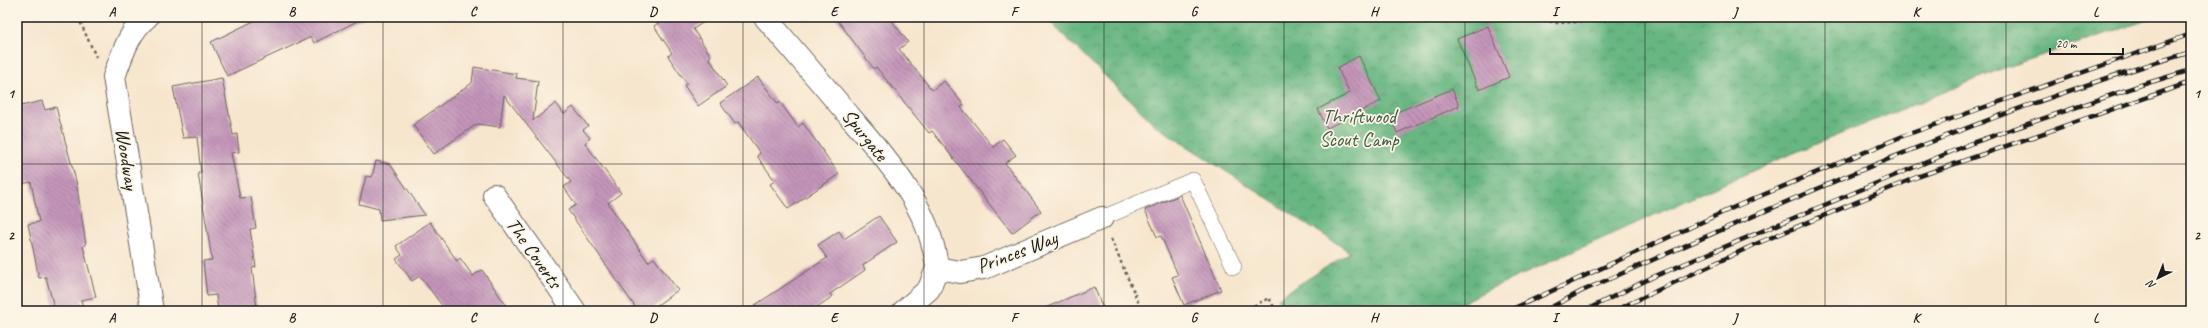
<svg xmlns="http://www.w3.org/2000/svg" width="2208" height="328" viewBox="0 0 2208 328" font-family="Caveat,sans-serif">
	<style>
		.forest { fill: url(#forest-crowns); stroke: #42694e }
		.building { fill: url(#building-back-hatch) }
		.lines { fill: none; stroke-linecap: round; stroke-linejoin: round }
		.lane-casing { stroke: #69635a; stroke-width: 16 }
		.street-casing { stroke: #69635a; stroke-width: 24 }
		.path { stroke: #69635a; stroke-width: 2.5; stroke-dasharray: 3 3; stroke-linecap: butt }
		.lane { stroke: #fff; stroke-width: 15 }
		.street { stroke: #fff; stroke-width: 22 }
		.rail-casing { stroke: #1c1c1c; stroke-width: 4.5 }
		.rail { stroke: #fcf5e5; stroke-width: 3; stroke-dasharray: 9; stroke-linecap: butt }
		.grid { fill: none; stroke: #1c1c1c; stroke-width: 1; stroke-opacity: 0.55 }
		.labels { text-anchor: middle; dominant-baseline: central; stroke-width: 3.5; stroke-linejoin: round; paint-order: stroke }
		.park-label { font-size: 20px; fill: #3f5d48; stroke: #fcf5e5 }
		.street-label { font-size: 20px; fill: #1c1c1c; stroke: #fcf5e5 }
		.neatline { fill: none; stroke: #1c1c1c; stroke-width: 1.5 }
		.grid-label { font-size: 13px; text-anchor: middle; font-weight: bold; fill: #1c1c1c }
	</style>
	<defs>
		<pattern id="forest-crowns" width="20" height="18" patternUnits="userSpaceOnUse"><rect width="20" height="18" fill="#68b681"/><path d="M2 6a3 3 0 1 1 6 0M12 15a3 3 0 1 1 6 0" fill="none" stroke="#559369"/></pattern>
		<pattern id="building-back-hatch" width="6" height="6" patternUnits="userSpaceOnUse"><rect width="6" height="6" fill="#c495ba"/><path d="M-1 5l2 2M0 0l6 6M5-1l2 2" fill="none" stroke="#9e7996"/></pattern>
	</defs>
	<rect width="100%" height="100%" fill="#fcf5e5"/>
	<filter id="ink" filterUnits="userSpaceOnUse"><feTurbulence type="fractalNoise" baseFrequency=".025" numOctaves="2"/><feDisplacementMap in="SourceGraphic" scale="8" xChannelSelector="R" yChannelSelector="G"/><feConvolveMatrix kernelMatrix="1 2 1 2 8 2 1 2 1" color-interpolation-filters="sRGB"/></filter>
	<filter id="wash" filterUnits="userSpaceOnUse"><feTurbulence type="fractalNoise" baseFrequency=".012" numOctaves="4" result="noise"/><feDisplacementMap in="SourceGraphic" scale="16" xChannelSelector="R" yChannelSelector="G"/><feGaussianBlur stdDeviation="0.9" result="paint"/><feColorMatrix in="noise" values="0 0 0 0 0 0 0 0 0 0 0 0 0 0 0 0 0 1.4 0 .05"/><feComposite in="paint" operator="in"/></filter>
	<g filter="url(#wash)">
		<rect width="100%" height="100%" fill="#f7e6ce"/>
		<!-- forest -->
		<path class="forest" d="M 1045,17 L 2156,17 L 2001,69 L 1779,159 L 1485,291 L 1447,311 L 1286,311 L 1278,298 L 1350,252 L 1155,125 Z"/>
		<g id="blocks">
			<!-- building -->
			<path class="building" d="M 262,17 L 365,17 L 314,43 L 311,37 L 227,76 L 211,42 Z
				M 667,17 L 712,17 L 693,29 L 711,56 L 709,58 L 727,86 L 698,106 L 684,85 L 687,84 L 668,56 L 672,53 L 654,26 Z
				M 835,17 L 889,17 L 908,42 L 899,49 L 932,90 L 944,81 L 964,105 L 961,107 L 993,147 L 1003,139 L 1016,155 L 1005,163 L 1041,211 L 1012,233 L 932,131 L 929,133 L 876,67 L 874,69 Z
				M 1488,26 L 1509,77 L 1479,90 L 1457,39 Z
				M 1359,56 L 1381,101 L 1327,128 L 1318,109 L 1350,93 L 1337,68 Z
				M 474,67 L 517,74 L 516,78 L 538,81 L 533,121 L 556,103 L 564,114 L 573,107 L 588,126 L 583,130 L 590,138 L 585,143 L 621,193 L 608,203 L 648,262 L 654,258 L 678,290 L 649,311 L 638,311 L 568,210 L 576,205 L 564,187 L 571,182 L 504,95 L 500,127 L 477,124 L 434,154 L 413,125 L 472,83 Z
				M 758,77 L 778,104 L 780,102 L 798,127 L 803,123 L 839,174 L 788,209 L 770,184 L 775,181 L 757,156 L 760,153 L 738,122 L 735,124 L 720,103 Z
				M 222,78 L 233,135 L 237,134 L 239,152 L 231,153 L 240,198 L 251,197 L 256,228 L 250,229 L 256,267 L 252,268 L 257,308 L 234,311 L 218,311 L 216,295 L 207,296 L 203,261 L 212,260 L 198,173 L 201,173 L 197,137 L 183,138 L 173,87 Z
				M 1452,89 L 1459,106 L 1397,133 L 1390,115 Z
				M 42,101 L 45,110 L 56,107 L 76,181 L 86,245 L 83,246 L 96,297 L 81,300 L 84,311 L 55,311 L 46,277 L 39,278 L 28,224 L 39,222 L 31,182 L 17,185 L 17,107 Z
				M 376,161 L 390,164 L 425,215 L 380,220 L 379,209 L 359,204 L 366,176 L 372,177 Z
				M 1180,195 L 1221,290 L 1184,305 L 1172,277 L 1178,275 L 1161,236 L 1157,237 L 1145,210 Z
				M 879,216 L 897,242 L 863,265 L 865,270 L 830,294 L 832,297 L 811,311 L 746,311 L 827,258 L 818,245 L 839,231 L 844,239 Z
				M 430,222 L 457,261 L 460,258 L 473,276 L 482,270 L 510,311 L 446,311 L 420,276 L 412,281 L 396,259 L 402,255 L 396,246 Z
				M 1094,287 L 1104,311 L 1038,311 Z"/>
		</g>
	</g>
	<g filter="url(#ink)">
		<use href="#blocks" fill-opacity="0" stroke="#69635a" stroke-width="1"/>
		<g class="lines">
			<defs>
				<path id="lane" d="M 1102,218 L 1193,180 L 1234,267"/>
				<path id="street" d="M 147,17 C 129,31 122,55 114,77 L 152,311
					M 765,17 C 790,46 815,76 840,105 C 880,152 931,204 937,268
					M 494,195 L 575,311
					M 904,311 L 929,289 L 937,268 L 960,272 L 984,268 L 1102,218"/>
			</defs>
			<!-- lane casing -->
			<use href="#lane" class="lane-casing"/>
			<!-- street casing -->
			<use href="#street" class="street-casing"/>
			<!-- path -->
			<path class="path" d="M 78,17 L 96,57
				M 1526,17 L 1557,23 L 1679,17
				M 1111,239 L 1142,311
				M 1243,311 L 1269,298 L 1276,311"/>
			<!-- lane -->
			<use href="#lane" class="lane"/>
			<!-- street -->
			<use href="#street" class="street"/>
			<defs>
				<path id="rail" d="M 1508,311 L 1739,205 L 1903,136 L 2191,34
					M 1544,311 L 1582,291 C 1782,203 1981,113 2191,52
					M 1584,311 L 1653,277 L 1972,143 L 2141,85 L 2191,70
					M 1614,311 L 1758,243 L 1917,177 L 2191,82"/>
			</defs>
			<!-- rail casing -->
			<use href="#rail" class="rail-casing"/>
			<!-- rail -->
			<use href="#rail" class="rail"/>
		</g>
	</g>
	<!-- grid -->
	<path class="grid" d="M 202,17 L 202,311M 383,17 L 383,311M 563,17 L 563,311M 743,17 L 743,311M 924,17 L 924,311M 1104,17 L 1104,311M 1284,17 L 1284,311M 1465,17 L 1465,311M 1645,17 L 1645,311M 1825,17 L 1825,311M 2006,17 L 2006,311M 17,164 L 2191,164"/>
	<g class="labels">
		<!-- park labels -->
		<g class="park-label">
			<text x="1359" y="116">Thriftwood<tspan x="1359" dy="23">Scout Camp</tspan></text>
		</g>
		<!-- street labels -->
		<g class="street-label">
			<text transform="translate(865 135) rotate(51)">Spurgate</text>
			<text transform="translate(127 159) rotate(81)">Woodway</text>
			<text transform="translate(1017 252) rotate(-21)">Princes Way</text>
			<text transform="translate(534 253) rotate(55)">The Coverts</text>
		</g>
	</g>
	<!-- margin -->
	<rect width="2208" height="328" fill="none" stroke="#fcf5e5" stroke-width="44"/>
	<!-- north arrow -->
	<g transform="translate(2158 278) rotate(223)" stroke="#fcf5e5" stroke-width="3" paint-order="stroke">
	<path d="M0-3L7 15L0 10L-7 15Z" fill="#1c1c1c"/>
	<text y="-6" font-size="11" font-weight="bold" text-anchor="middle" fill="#1c1c1c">N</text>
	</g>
	<!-- scale -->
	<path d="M2050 48v6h73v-6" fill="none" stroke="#1c1c1c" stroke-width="2"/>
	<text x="2056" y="48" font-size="12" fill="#1c1c1c" stroke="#fcf5e5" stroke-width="3" paint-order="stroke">20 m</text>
	<rect x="22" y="22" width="2164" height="284" class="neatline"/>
	<g class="grid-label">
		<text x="112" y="16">A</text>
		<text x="292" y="16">B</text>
		<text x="473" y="16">C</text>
		<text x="653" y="16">D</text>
		<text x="834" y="16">E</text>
		<text x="1014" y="16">F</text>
		<text x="1194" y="16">G</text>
		<text x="1374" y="16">H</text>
		<text x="1555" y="16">I</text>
		<text x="1735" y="16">J</text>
		<text x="1916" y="16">K</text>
		<text x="2096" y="16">L</text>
		<text x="11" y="98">1</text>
		<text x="2197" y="98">1</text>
		<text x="11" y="240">2</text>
		<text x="2197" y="240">2</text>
		<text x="112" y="322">A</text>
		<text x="292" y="322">B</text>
		<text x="473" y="322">C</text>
		<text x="653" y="322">D</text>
		<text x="834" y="322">E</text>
		<text x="1014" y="322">F</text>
		<text x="1194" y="322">G</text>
		<text x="1374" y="322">H</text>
		<text x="1555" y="322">I</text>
		<text x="1735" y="322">J</text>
		<text x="1916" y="322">K</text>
		<text x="2096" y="322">L</text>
	</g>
</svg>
